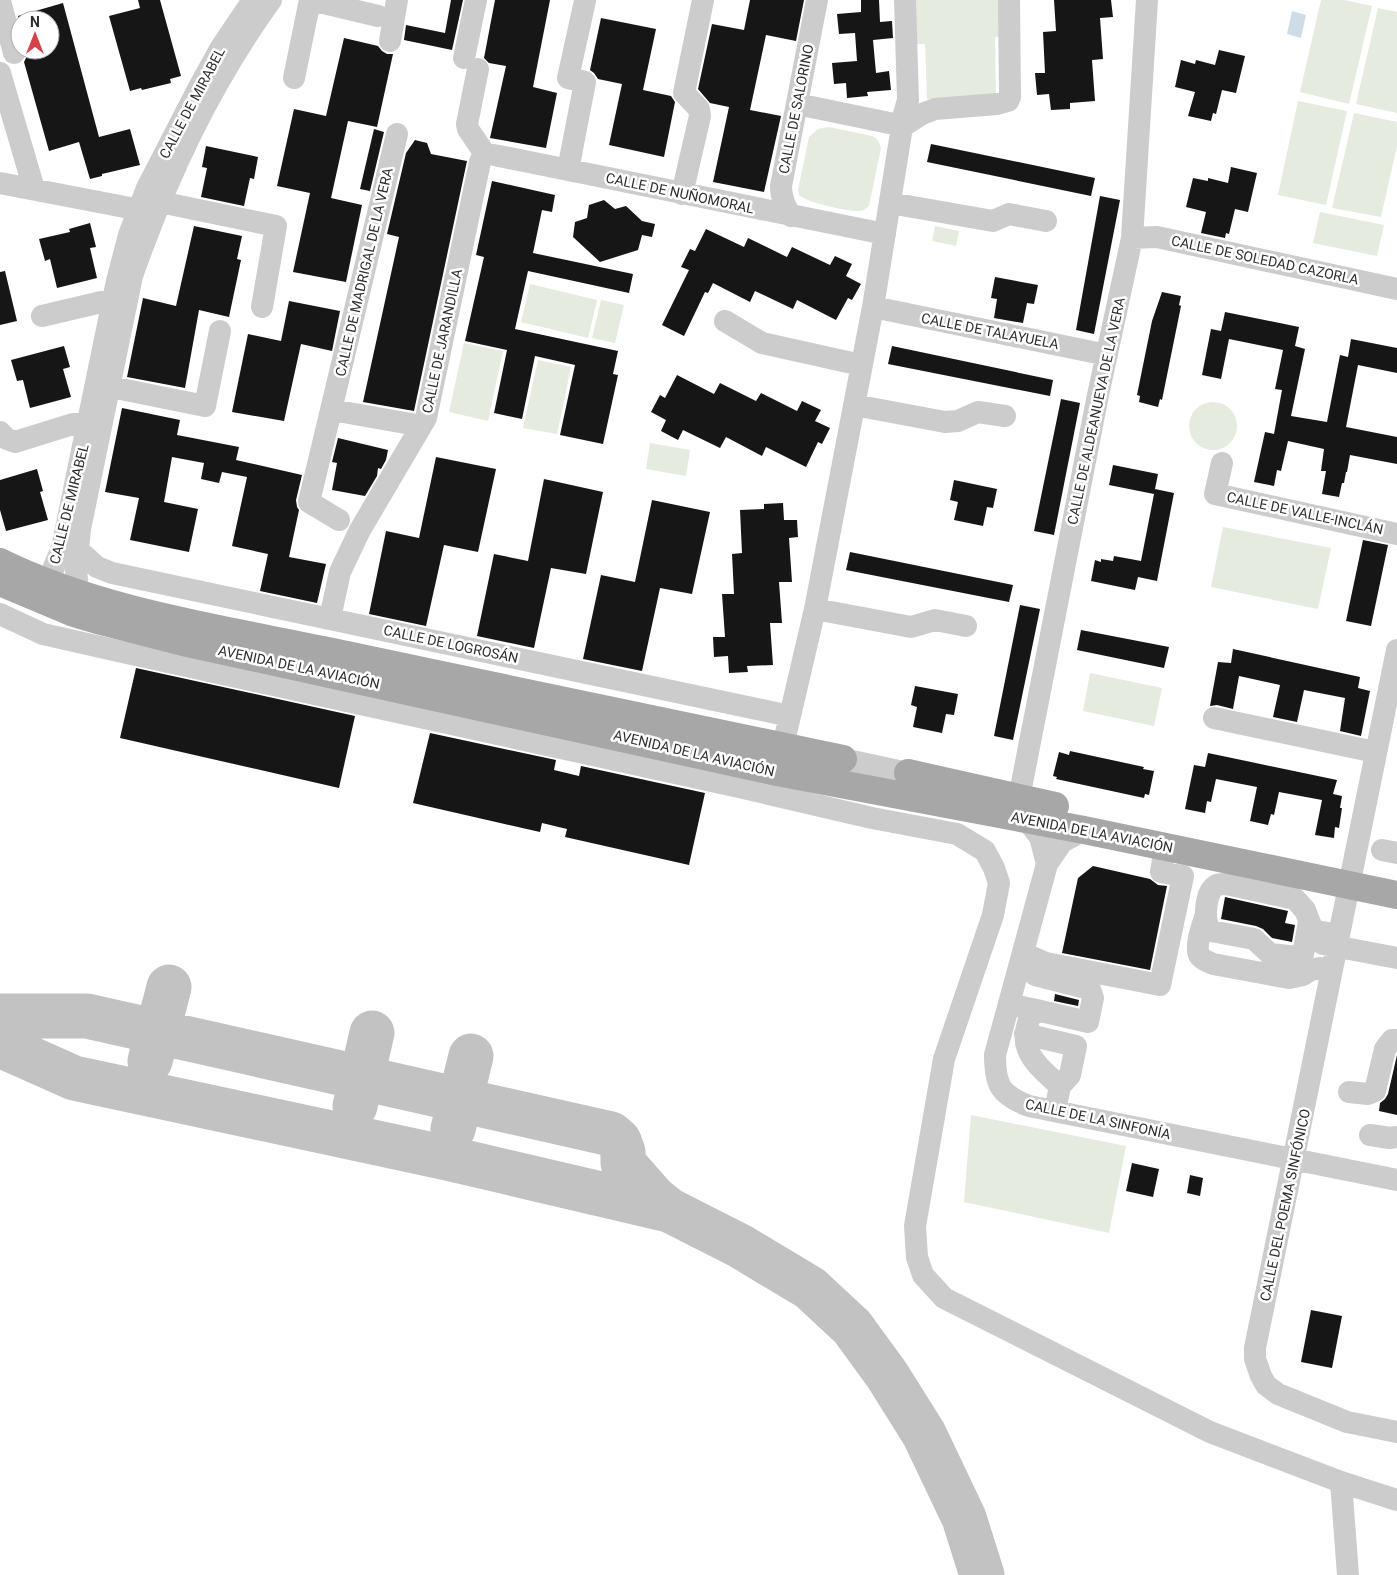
<svg xmlns="http://www.w3.org/2000/svg" width="1397" height="1575" viewBox="0 0 1397 1575" font-family="Roboto,sans-serif">
	<style>
		.green { fill: #e5ebde }
		.water { fill: #ccdde8 }
		.lines { fill: none; stroke-linecap: round; stroke-linejoin: round }
		.taxiway { stroke: #c2c2c2; stroke-width: 45 }
		.building { fill: #161616 }
		.minor { stroke: #ccc; stroke-width: 22 }
		.major { stroke: #a7a7a7; stroke-width: 28 }
		.labels { text-anchor: middle; dominant-baseline: central; stroke-width: 5; stroke-linejoin: round; paint-order: stroke }
		.street-label { font-size: 14px; fill: #2f2f2f; stroke: #fff }
	</style>
	<rect width="100%" height="100%" fill="#fff"/>
	<!-- green -->
	<path class="green" d="M 910,0 L 1003,0 L 1004,37 L 995,37 L 996,98 L 927,99 L 925,44 L 913,44 Z
		M 1321,0 L 1344,0 L 1372,6 L 1349,104 L 1300,92 Z
		M 1378,8 L 1397,12 L 1397,113 L 1356,104 Z
		M 1298,101 L 1347,111 L 1326,205 L 1278,195 Z
		M 1354,113 L 1397,122 L 1397,146 L 1381,217 L 1332,208 Z
		M 829,127 L 872,136 C 878,139 879,142 881,148 L 869,206 C 866,209 863,211 858,211 C 846,211 808,203 799,195 L 798,190 L 809,137 L 818,129 Z
		M 1320,212 L 1384,225 L 1377,256 L 1313,243 Z
		M 935,226 L 959,231 L 956,246 L 932,241 Z
		M 530,284 L 597,300 L 588,338 L 521,322 Z
		M 601,300 L 624,305 L 615,343 L 592,338 Z
		M 464,343 L 503,351 L 488,421 L 449,412 Z
		M 538,360 L 571,367 L 557,434 L 523,428 Z
		M1189 426a24 24 0 1 1 48 0a24 24 0 1 1-48 0Z
		M 650,443 L 690,450 L 686,476 L 646,469 Z
		M 1223,527 L 1331,548 L 1318,609 L 1211,587 Z
		M 1090,673 L 1162,688 L 1154,726 L 1083,711 Z
		M 971,1115 L 1126,1146 L 1109,1233 L 964,1202 Z"/>
	<!-- water -->
	<path class="water" d="M 1292,11 L 1306,15 L 1301,38 L 1287,34 Z"/>
	<g class="lines">
		<!-- taxiway -->
		<path class="taxiway" d="M 0,1016 L 87,1016 L 611,1134 L 619,1141 L 623,1152 L 623,1163 L 654,1198 L 669,1210 L 740,1246 L 810,1288 L 852,1327 L 887,1375 L 924,1434 L 964,1518 L 982,1575
			M 0,1045 L 74,1078 L 447,1158 L 669,1210
			M 150,1061 L 169,987
			M 355,1106 L 372,1033
			M 453,1129 L 471,1056"/>
	</g>
	<!-- building -->
	<path class="building" d="M 138,0 L 160,0 L 181,76 L 170,79 L 171,83 L 142,90 L 141,88 L 130,91 L 109,16 L 140,8 Z
		M 451,0 L 463,0 L 452,50 L 404,40 L 406,25 L 445,33 Z
		M 495,0 L 550,0 L 533,87 L 557,93 L 546,148 L 490,138 L 506,66 L 489,63 L 484,58 Z
		M 750,0 L 804,0 L 796,41 L 766,35 L 750,110 L 781,116 L 764,192 L 713,182 L 729,107 L 710,103 L 698,89 L 712,24 L 744,30 Z
		M 861,0 L 879,0 L 880,22 L 892,21 L 893,38 L 873,40 L 876,73 L 889,71 L 891,90 L 867,92 L 868,96 L 847,98 L 846,83 L 834,84 L 832,63 L 857,61 L 855,33 L 839,34 L 837,14 L 861,12 Z
		M 1054,0 L 1111,0 L 1113,17 L 1100,18 L 1103,59 L 1092,60 L 1095,101 L 1070,103 L 1070,109 L 1051,110 L 1049,94 L 1037,95 L 1035,73 L 1045,73 L 1043,32 L 1056,31 Z
		M 63,3 L 99,137 L 130,129 L 140,165 L 102,174 L 102,176 L 90,179 L 79,142 L 49,151 L 24,62 L 27,56 L 27,50 L 50,50 L 50,20 L 20,20 L 20,25 L 18,16 Z
		M 601,18 L 656,29 L 643,90 L 671,96 L 675,102 L 664,157 L 609,145 L 622,84 L 598,79 L 594,73 L 590,70 Z
		M 344,38 L 378,46 L 382,51 L 387,54 L 393,54 L 377,127 L 348,121 L 331,198 L 362,205 L 346,282 L 293,272 L 310,193 L 277,186 L 294,109 L 326,116 Z
		M 1219,50 L 1245,56 L 1236,93 L 1222,90 L 1216,114 L 1213,113 L 1211,121 L 1188,116 L 1195,92 L 1175,87 L 1181,60 L 1195,64 L 1196,60 L 1215,65 Z
		M 374,129 L 384,132 L 370,191 L 360,189 Z
		M 415,140 L 427,143 L 431,154 L 467,161 L 414,411 L 363,402 L 399,237 L 387,234 L 406,153 Z
		M 931,144 L 1095,178 L 1091,196 L 927,162 Z
		M 206,146 L 258,157 L 254,179 L 250,178 L 244,206 L 201,197 L 207,168 L 202,167 Z
		M 1231,167 L 1257,173 L 1248,212 L 1235,209 L 1229,234 L 1226,233 L 1225,238 L 1201,233 L 1206,212 L 1186,207 L 1193,178 L 1208,181 L 1208,178 L 1228,183 Z
		M 492,181 L 555,195 L 552,212 L 542,210 L 533,253 L 633,274 L 629,293 L 528,271 L 515,329 L 618,351 L 613,374 L 618,375 L 603,444 L 560,435 L 575,365 L 535,356 L 522,419 L 494,413 L 507,350 L 465,341 L 484,257 L 476,255 Z
		M 1100,196 L 1120,200 L 1094,334 L 1076,330 Z
		M 604,200 L 615,209 L 626,206 L 642,221 L 655,224 L 652,237 L 642,235 L 638,250 L 600,262 L 573,237 L 575,222 L 587,218 L 589,205 Z
		M 90,223 L 96,247 L 90,248 L 97,278 L 57,288 L 50,259 L 45,261 L 39,239 L 70,232 L 69,229 Z
		M 194,226 L 242,236 L 237,259 L 241,260 L 229,317 L 199,310 L 185,388 L 127,377 L 143,298 L 176,306 Z
		M 706,229 L 744,247 L 748,238 L 787,257 L 792,247 L 830,265 L 835,256 L 852,264 L 846,276 L 861,284 L 852,300 L 848,298 L 836,320 L 797,300 L 793,309 L 755,291 L 750,302 L 713,283 L 708,293 L 705,292 L 684,336 L 662,325 L 689,270 L 681,267 L 690,249 L 695,251 Z
		M 5,271 L 17,321 L 0,325 L 0,272 Z
		M 995,277 L 1038,285 L 1034,304 L 1027,303 L 1023,323 L 994,318 L 997,299 L 991,298 Z
		M 1162,292 L 1181,296 L 1179,305 L 1181,306 L 1162,400 L 1160,399 L 1158,407 L 1139,402 L 1140,396 L 1137,395 L 1152,321 Z
		M 289,301 L 340,311 L 332,351 L 301,344 L 284,421 L 232,412 L 248,334 L 281,341 Z
		M 1225,312 L 1299,327 L 1295,346 L 1305,349 L 1291,416 L 1327,422 L 1340,355 L 1348,357 L 1351,339 L 1397,348 L 1397,373 L 1358,365 L 1346,427 L 1397,437 L 1397,464 L 1350,455 L 1347,472 L 1346,472 L 1344,483 L 1342,483 L 1339,497 L 1322,494 L 1326,471 L 1321,471 L 1324,449 L 1288,441 L 1281,471 L 1277,470 L 1274,486 L 1254,482 L 1265,432 L 1274,434 L 1282,390 L 1275,389 L 1283,350 L 1229,339 L 1221,379 L 1202,375 L 1211,329 L 1221,331 Z
		M 64,346 L 70,367 L 63,369 L 71,397 L 30,408 L 23,380 L 17,381 L 11,360 Z
		M 892,346 L 1053,380 L 1050,396 L 888,364 Z
		M 677,375 L 714,394 L 720,383 L 756,401 L 761,393 L 797,411 L 802,401 L 821,410 L 815,421 L 830,428 L 822,444 L 818,442 L 806,467 L 766,447 L 762,456 L 726,437 L 720,448 L 683,430 L 678,440 L 661,431 L 666,420 L 651,412 L 660,395 L 665,398 Z
		M 1061,399 L 1080,403 L 1054,535 L 1034,531 Z
		M 122,408 L 180,420 L 177,435 L 239,447 L 236,460 L 302,475 L 296,500 L 297,507 L 299,510 L 289,557 L 326,564 L 317,603 L 260,591 L 268,554 L 232,546 L 247,477 L 222,472 L 219,483 L 201,479 L 204,463 L 172,457 L 164,502 L 198,509 L 189,552 L 130,540 L 139,498 L 105,492 Z
		M 338,438 L 388,450 L 386,460 L 381,469 L 378,468 L 377,476 L 365,496 L 332,490 L 337,463 L 332,462 Z
		M 436,457 L 496,469 L 478,552 L 444,545 L 426,626 L 369,614 L 386,531 L 419,538 Z
		M 1113,465 L 1158,474 L 1154,494 L 1109,485 Z
		M 37,469 L 43,491 L 40,492 L 48,520 L 6,531 L 0,510 L 0,480 Z
		M 544,479 L 603,492 L 586,574 L 551,568 L 534,648 L 477,636 L 494,554 L 528,561 Z
		M 954,480 L 997,489 L 993,508 L 987,507 L 983,526 L 954,520 L 958,502 L 950,500 Z
		M 1155,489 L 1174,493 L 1157,581 L 1138,577 L 1135,590 L 1091,581 L 1095,560 L 1101,562 L 1101,559 L 1113,561 L 1114,556 L 1141,561 Z
		M 652,500 L 710,512 L 692,594 L 660,588 L 642,671 L 583,659 L 601,575 L 635,582 Z
		M 783,503 L 784,520 L 797,520 L 798,537 L 789,538 L 792,582 L 779,582 L 782,623 L 770,623 L 773,665 L 747,666 L 748,672 L 729,673 L 728,656 L 714,657 L 713,637 L 725,637 L 722,594 L 734,594 L 732,554 L 742,553 L 740,510 L 764,509 L 764,504 Z
		M 1363,540 L 1388,545 L 1371,626 L 1346,621 Z
		M 850,552 L 1013,585 L 1009,602 L 846,570 Z
		M 1020,605 L 1040,609 L 1013,740 L 994,736 Z
		M 1081,630 L 1169,647 L 1164,668 L 1077,650 Z
		M 1233,649 L 1360,677 L 1358,688 L 1370,691 L 1361,736 L 1340,731 L 1345,698 L 1304,690 L 1297,722 L 1273,717 L 1280,685 L 1239,676 L 1233,709 L 1217,705 L 1210,706 L 1218,662 L 1231,663 Z
		M 136,668 L 355,716 L 339,788 L 120,738 Z
		M 915,686 L 958,694 L 954,715 L 946,714 L 942,733 L 913,727 L 917,707 L 911,705 Z
		M 430,733 L 556,760 L 554,770 L 579,776 L 581,766 L 705,793 L 689,865 L 565,837 L 567,829 L 542,823 L 540,832 L 413,803 Z
		M 1070,751 L 1144,767 L 1143,769 L 1154,771 L 1149,795 L 1145,794 L 1144,798 L 1056,779 L 1057,777 L 1053,776 L 1059,752 L 1069,755 Z
		M 1208,753 L 1337,780 L 1333,794 L 1342,796 L 1340,808 L 1342,808 L 1339,828 L 1335,827 L 1334,838 L 1315,835 L 1322,800 L 1279,792 L 1274,815 L 1271,814 L 1268,825 L 1250,821 L 1257,787 L 1216,779 L 1211,802 L 1207,801 L 1205,813 L 1185,809 L 1194,765 L 1205,767 Z
		M 1093,866 L 1150,879 L 1158,885 L 1167,886 L 1150,970 L 1062,953 L 1078,878 Z
		M 1225,897 L 1288,911 L 1285,923 L 1295,925 L 1292,942 L 1272,938 L 1263,929 L 1256,926 L 1221,919 Z
		M 1055,994 L 1079,1000 L 1078,1006 L 1054,1001 Z
		M 1397,1055 L 1397,1115 L 1379,1111 L 1380,1103 L 1385,1099 L 1388,1094 Z
		M 1132,1163 L 1159,1169 L 1153,1197 L 1126,1191 Z
		M 1190,1175 L 1203,1178 L 1200,1196 L 1187,1193 Z
		M 1311,1310 L 1342,1316 L 1332,1368 L 1301,1362 Z"/>
	<g class="lines">
		<!-- minor -->
		<path class="minor" d="M 253,0 L 220,49 L 198,89 L 147,188 L 129,235 L 117,281 L 62,548 C 53,571 43,582 55,606 L 71,596 L 74,591 L 77,580 L 76,570 L 80,529 L 132,276 C 167,177 209,86 271,0
			M 311,0 L 378,16
			M 905,0 L 908,100 L 900,128 L 922,114 L 935,109 L 997,104 L 1008,101 L 1010,97 L 1009,0
			M 0,1 L 14,53
			M 390,41 L 397,0
			M 464,58 L 476,0
			M 478,69 L 467,124 L 468,129 L 485,154
			M 0,73 L 34,189
			M 294,78 L 310,0
			M 568,170 L 585,82 L 568,78 L 585,1
			M 0,183 L 130,208 L 138,209 L 160,202 L 276,226 L 262,307
			M 682,194 L 700,116 L 699,109 L 684,93 L 703,0
			M 890,203 L 993,221 L 1009,214 L 1046,221
			M 791,216 C 785,206 781,198 781,186 L 817,0
			M 1132,238 L 1157,237 L 1397,289
			M 873,307 L 1107,355
			M 42,316 L 114,299
			M 725,321 L 762,343 L 861,365
			M 96,384 L 205,406 L 220,331
			M 854,405 L 945,422 L 958,421 L 978,412 L 1005,416
			M 332,410 L 411,424
			M 0,432 L 7,439 L 15,442 L 73,424 L 88,424 L 101,426
			M 1222,463 L 1215,494 L 1397,534
			M 339,520 L 309,502 L 397,134
			M 77,549 L 97,567 L 112,573 L 790,716
			M 815,609 L 911,627 L 935,620 L 966,626
			M 0,614 L 43,634 L 118,651 L 739,787 L 872,818 L 957,834 L 985,851 L 994,868 L 999,883 L 993,915 L 944,1059 L 915,1226 L 917,1257 L 923,1275 L 944,1298 L 1210,1432 L 1341,1482 L 1397,1500
			M 330,618 L 340,572 L 360,530 L 426,418 L 480,162 C 483,152 490,154 499,156 L 885,234
			M 1397,650 L 1255,1348 L 1255,1359 L 1261,1376 L 1266,1385 L 1278,1394 L 1347,1422 L 1397,1432
			M 1214,718 L 1375,752
			M 843,759 L 908,773
			M 779,763 L 815,609 L 873,307 L 901,133 L 900,128 L 894,124 L 797,104
			M 1084,830 L 1062,842 L 1047,864 L 995,1055 C 995,1085 1000,1095 1029,1106 L 1397,1180
			M 1382,850 L 1397,853
			M 1047,864 L 1040,837 L 1025,818 L 1019,798 L 1098,395 L 1132,238 L 1147,0
			M 1205,917 C 1202,927 1195,945 1199,955 C 1202,960 1209,962 1213,964 L 1289,978 L 1303,975 L 1311,970 L 1320,968 L 1332,970
			M 1309,922 L 1303,954 L 1298,957 L 1270,954 L 1254,939 L 1211,931 C 1203,923 1205,895 1214,887 C 1217,884 1221,884 1226,884 L 1295,899 L 1305,910 L 1312,928 L 1317,931 L 1339,935
			M 1323,944 L 1397,958
			M 1023,953 L 1046,963 L 1160,985 L 1183,876 L 1161,872 L 1165,847
			M 1017,1006 L 1032,1009 C 1030,1017 1027,1025 1026,1032 C 1022,1055 1045,1073 1060,1086 L 1055,1111
			M 1032,1009 L 1088,1022 L 1093,998 L 1090,989 L 1035,975
			M 1025,1034 L 1076,1046 L 1070,1075 L 1060,1086
			M 1349,1092 L 1368,1094 L 1375,1091 L 1385,1049 L 1392,1040 L 1397,1040
			M 1370,1135 L 1390,1138 L 1397,1137
			M 1341,1482 L 1348,1575"/>
		<!-- major -->
		<path class="major" d="M 0,562 C 97,610 217,628 323,650 C 496,687 669,722 843,759
			M 0,582 L 74,613 L 101,621 L 183,642 L 777,772 L 1084,830 L 1397,895
			M 908,773 L 1055,806"/>
	</g>
	<g class="labels">
		<!-- street labels -->
		<g class="street-label">
			<text transform="translate(192 103) rotate(-62)">CALLE DE MIRABEL</text>
			<text transform="translate(796 109) rotate(-79)">CALLE DE SALORINO</text>
			<text transform="translate(680 193) rotate(12)">CALLE DE NUÑOMORAL</text>
			<text transform="translate(1265 260) rotate(12)">CALLE DE SOLEDAD CAZORLA</text>
			<text transform="translate(364 272) rotate(-77)">CALLE DE MADRIGAL DE LA VERA</text>
			<text transform="translate(990 331) rotate(11)">CALLE DE TALAYUELA</text>
			<text transform="translate(442 341) rotate(-78)">CALLE DE JARANDILLA</text>
			<text transform="translate(1096 411) rotate(-78)">CALLE DE ALDEANUEVA DE LA VERA</text>
			<text transform="translate(69 504) rotate(-76)">CALLE DE MIRABEL</text>
			<text transform="translate(1305 513) rotate(12)">CALLE DE VALLE-INCLÁN</text>
			<text transform="translate(451 644) rotate(12)">CALLE DE LOGROSÁN</text>
			<text transform="translate(299 667) rotate(12)">AVENIDA DE LA AVIACIÓN</text>
			<text transform="translate(694 753) rotate(13)">AVENIDA DE LA AVIACIÓN</text>
			<text transform="translate(1092 832) rotate(11)">AVENIDA DE LA AVIACIÓN</text>
			<text transform="translate(1098 1119) rotate(12)">CALLE DE LA SINFONÍA</text>
			<text transform="translate(1285 1205) rotate(-78)">CALLE DEL POEMA SINFÓNICO</text>
		</g>
	</g>
	<!-- north arrow -->
	<g transform="translate(35 35)"><circle r="24" fill="#ffffff" stroke="#acacac"/>
	<path d="M0-4L9 19L0 12L-9 19Z" fill="#d4434a"/>
	<text y="-8" font-size="14" font-weight="bold" text-anchor="middle" fill="#2f2f2f">N</text>
	</g>
</svg>
